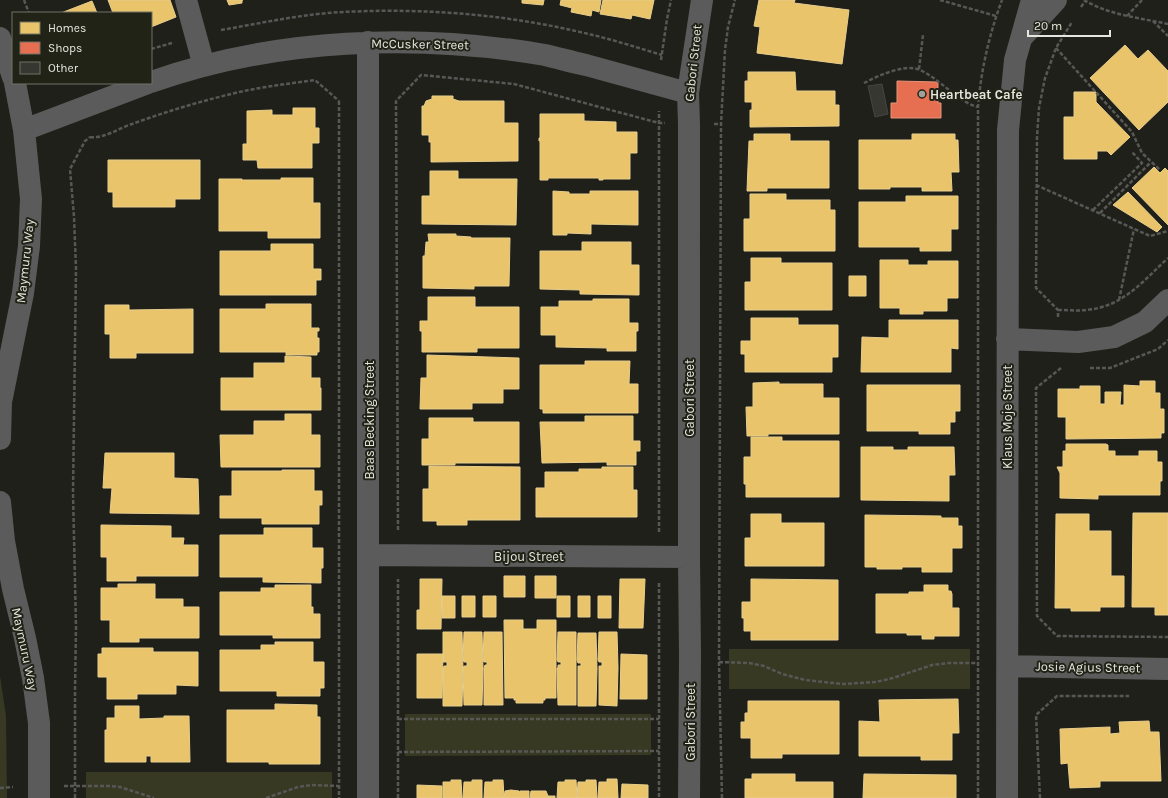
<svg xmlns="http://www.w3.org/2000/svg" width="1168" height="798" viewBox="0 0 1168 798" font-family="Karla,sans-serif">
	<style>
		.green { fill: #373923 }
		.homes { fill: #e9c46a; stroke: #e8ce8d }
		.shops { fill: #e76f51; stroke: #e6937b }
		.building { fill: #373732; stroke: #464641 }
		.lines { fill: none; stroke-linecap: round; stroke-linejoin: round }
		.path { stroke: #575756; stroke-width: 2.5; stroke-dasharray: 4 2; stroke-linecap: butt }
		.minor { stroke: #5c5b5c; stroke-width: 22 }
		.poi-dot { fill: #a0a199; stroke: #222317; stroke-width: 1.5 }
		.labels { text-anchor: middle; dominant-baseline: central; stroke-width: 4; stroke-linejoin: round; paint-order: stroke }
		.street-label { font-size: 13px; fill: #e5e6de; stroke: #222317 }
		.poi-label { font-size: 13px; font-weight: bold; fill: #e5e6de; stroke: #222317; text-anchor: start }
	</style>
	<rect width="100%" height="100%" fill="#20201a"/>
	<!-- green -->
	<path class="green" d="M 729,649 L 970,649 L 970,689 L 729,689 Z
		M 0,676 L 6,716 L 7,798 L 0,798 Z
		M 405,714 L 651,714 L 651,755 L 405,756 Z
		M 86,772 L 332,772 L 332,798 L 86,798 Z"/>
	<!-- homes -->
	<path class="homes" d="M 108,0 L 170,0 L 176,17 L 151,27 L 151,13 L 113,13 Z
		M 227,0 L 243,0 L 242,0 L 242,3 L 229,5 Z
		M 522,0 L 544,0 L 543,5 L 522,3 Z
		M 561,0 L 601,0 L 599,12 L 592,10 L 591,16 L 571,12 L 572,8 L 560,5 Z
		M 603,0 L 654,0 L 650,19 L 632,15 L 631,19 L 600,14 Z
		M 759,0 L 795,0 L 794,3 L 849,10 L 842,64 L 757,53 L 760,27 L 754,26 Z
		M 92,1 L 97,13 L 61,13 Z
		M 1125,45 L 1138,59 L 1148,50 L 1168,71 L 1168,102 L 1139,130 L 1090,78 Z
		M 748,72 L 795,72 L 796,91 L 835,91 L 835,105 L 839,105 L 839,126 L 750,127 L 750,110 L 752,110 L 752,102 L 745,102 L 745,81 L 748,81 Z
		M 1074,92 L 1096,92 L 1096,102 L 1130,137 L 1111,155 L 1107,151 L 1097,151 L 1097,159 L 1064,159 L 1064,117 L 1074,117 Z
		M 432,96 L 453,96 L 453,99 L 459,101 L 504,101 L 504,123 L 518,123 L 518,161 L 431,162 L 431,142 L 429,142 L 429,135 L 422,135 L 422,106 L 424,106 L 426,101 L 432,99 Z
		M 293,108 L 315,108 L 315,128 L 319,128 L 319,143 L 312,143 L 312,168 L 258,168 L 257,160 L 243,160 L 243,144 L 247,144 L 247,111 L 272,110 L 272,115 L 293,115 Z
		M 540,114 L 584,114 L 584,121 L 616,122 L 616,132 L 637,132 L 637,153 L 630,153 L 630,179 L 603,179 L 603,180 L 599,180 L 599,178 L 548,178 L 548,180 L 540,180 L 540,141 L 539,141 L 539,138 L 540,138 Z
		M 754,134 L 790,134 L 790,141 L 829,141 L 829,188 L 767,188 L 767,191 L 747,191 L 749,141 L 754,141 Z
		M 912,134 L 955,134 L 955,140 L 958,140 L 959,172 L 951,172 L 952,191 L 922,191 L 922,187 L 890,187 L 890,189 L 859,189 L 859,140 L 912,140 Z
		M 108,160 L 200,160 L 200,199 L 175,199 L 175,207 L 113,207 L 113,192 L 108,192 Z
		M 1154,167 L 1160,173 L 1165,168 L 1168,171 L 1168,225 L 1132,188 Z
		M 430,171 L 458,171 L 458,179 L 517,179 L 516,225 L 422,224 L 422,196 L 430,196 Z
		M 281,178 L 313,178 L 313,203 L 320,203 L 320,238 L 268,238 L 268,231 L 219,231 L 219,179 L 242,179 L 242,180 L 281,180 Z
		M 553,191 L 569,192 L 569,194 L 590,194 L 590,191 L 638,191 L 638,225 L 591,224 L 591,234 L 567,233 L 567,235 L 553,235 Z
		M 1128,192 L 1162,227 L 1157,232 L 1113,205 Z
		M 750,194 L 786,194 L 786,200 L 830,200 L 830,210 L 835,210 L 835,251 L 744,251 L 744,219 L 750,219 Z
		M 906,196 L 958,196 L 958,229 L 951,229 L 951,251 L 920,251 L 920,247 L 859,247 L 859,202 L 906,202 Z
		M 428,234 L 456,234 L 456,236 L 471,237 L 471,238 L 510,238 L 509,286 L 474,286 L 474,289 L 423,288 L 423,256 L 425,256 L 426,242 L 429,242 Z
		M 582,242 L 631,242 L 631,265 L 639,265 L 639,295 L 580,294 L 580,290 L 540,289 L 540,251 L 582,251 Z
		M 271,244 L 313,244 L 313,269 L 321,269 L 321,280 L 316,280 L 316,295 L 220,295 L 220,251 L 271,251 Z
		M 751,258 L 781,258 L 781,263 L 832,263 L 832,310 L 745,310 L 745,282 L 751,282 Z
		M 880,260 L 908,260 L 908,265 L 928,265 L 928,261 L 958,261 L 958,298 L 947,298 L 947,311 L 923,311 L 923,314 L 900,314 L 900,308 L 880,308 Z
		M 849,276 L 866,276 L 866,296 L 849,296 Z
		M 428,297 L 475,297 L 475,307 L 519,307 L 519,348 L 477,348 L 477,352 L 422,352 L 422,331 L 420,331 L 420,321 L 428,321 Z
		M 593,299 L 629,299 L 629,323 L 638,323 L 638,331 L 636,331 L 636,351 L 607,351 L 607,348 L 556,347 L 556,335 L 541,335 L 541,307 L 559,307 L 559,301 L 593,301 Z
		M 266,304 L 311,304 L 311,328 L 319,328 L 319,331 L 317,331 L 317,338 L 319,338 L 319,352 L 317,352 L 317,355 L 286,355 L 286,352 L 220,352 L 220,309 L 266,309 Z
		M 105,305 L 129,305 L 129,310 L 193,309 L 193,353 L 136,353 L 136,358 L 110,358 L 110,334 L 105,334 Z
		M 751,318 L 798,318 L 798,325 L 838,325 L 838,357 L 832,357 L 832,372 L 745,372 L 745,354 L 741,354 L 741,341 L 751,341 Z
		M 889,320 L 958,320 L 958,349 L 951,348 L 951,372 L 861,372 L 862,337 L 889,338 Z
		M 427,355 L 519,358 L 519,389 L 503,389 L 503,403 L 472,403 L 472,409 L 420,409 L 421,378 L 427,378 Z
		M 285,356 L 311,357 L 311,378 L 320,378 L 320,388 L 321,388 L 321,410 L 221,410 L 221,378 L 254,378 L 254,363 L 285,363 Z
		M 585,361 L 630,361 L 629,384 L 638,384 L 638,413 L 543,413 L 543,409 L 540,409 L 540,365 L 585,365 Z
		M 1140,381 L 1155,381 L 1155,393 L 1160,393 L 1160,409 L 1164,409 L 1164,433 L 1161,433 L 1161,438 L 1066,439 L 1066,417 L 1058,417 L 1058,389 L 1080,389 L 1080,386 L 1100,386 L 1100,404 L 1105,404 L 1105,392 L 1121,392 L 1120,405 L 1124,405 L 1124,385 L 1140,386 Z
		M 779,382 L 779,384 L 823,384 L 823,398 L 839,398 L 839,434 L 768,434 L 768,436 L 747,436 L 746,407 L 753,407 L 753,383 Z
		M 867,385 L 960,385 L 960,411 L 955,411 L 955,422 L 950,422 L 950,434 L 919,434 L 919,431 L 867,431 Z
		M 285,414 L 311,414 L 311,435 L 320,435 L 320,467 L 221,467 L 220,435 L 254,435 L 254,421 L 285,421 Z
		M 585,416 L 633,416 L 633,441 L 640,441 L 640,451 L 636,451 L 636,465 L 607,465 L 607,462 L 542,463 L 540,422 L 585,422 Z
		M 429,418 L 473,418 L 473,422 L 519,422 L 519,463 L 455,463 L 455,465 L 422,465 L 422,439 L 429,439 Z
		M 751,437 L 782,437 L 782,441 L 839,441 L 839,497 L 746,497 L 746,484 L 744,484 L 744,457 L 751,457 Z
		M 1066,444 L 1106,444 L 1108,445 L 1108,451 L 1115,451 L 1115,456 L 1139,456 L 1139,451 L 1157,451 L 1157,462 L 1162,462 L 1162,481 L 1160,481 L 1160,495 L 1098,495 L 1098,499 L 1060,498 L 1060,473 L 1057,467 L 1063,467 L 1063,451 L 1066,451 Z
		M 861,447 L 893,447 L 893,450 L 908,450 L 908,447 L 954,447 L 955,475 L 949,475 L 949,501 L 861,500 Z
		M 105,453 L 174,453 L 174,478 L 198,479 L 199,514 L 110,513 L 112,488 L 103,488 Z
		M 429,466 L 520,467 L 520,520 L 467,520 L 467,525 L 437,525 L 437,521 L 423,521 L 423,489 L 429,489 Z
		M 602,467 L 633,467 L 633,490 L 637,490 L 637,517 L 536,517 L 536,488 L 545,488 L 545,472 L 579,472 L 579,469 L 602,469 Z
		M 282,470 L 314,470 L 314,491 L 322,491 L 322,505 L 319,505 L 319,524 L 262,524 L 262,518 L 220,518 L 220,496 L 232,496 L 232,471 L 282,471 Z
		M 1133,513 L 1168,513 L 1168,615 L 1155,615 L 1155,607 L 1132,607 Z
		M 751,514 L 781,514 L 781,523 L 824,523 L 824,566 L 745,566 L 745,538 L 751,538 Z
		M 1056,514 L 1089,514 L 1089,531 L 1111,531 L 1111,576 L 1124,576 L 1124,607 L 1100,607 L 1100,611 L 1071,611 L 1071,608 L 1055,608 Z
		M 865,515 L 941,516 L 941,518 L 958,518 L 958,526 L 962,526 L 962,548 L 952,548 L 952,572 L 922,572 L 922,567 L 902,567 L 902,569 L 877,569 L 877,567 L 865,567 Z
		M 101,525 L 171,526 L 171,538 L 184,538 L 183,545 L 198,545 L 198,576 L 136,576 L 136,581 L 107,581 L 107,557 L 101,557 Z
		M 264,528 L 312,528 L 312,548 L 323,548 L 323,568 L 321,568 L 321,583 L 263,582 L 263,577 L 220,577 L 220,535 L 264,535 Z
		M 504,576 L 525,576 L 525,597 L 504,597 Z
		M 535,576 L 556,576 L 556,598 L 535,598 Z
		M 420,579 L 442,579 L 441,629 L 417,629 L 417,610 L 420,610 Z
		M 620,579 L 645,579 L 643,628 L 619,628 Z
		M 751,579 L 838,580 L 838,640 L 751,640 L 751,631 L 744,631 L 744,618 L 742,618 L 742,602 L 751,602 Z
		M 118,584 L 155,584 L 155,599 L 183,599 L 183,607 L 199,607 L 199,638 L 139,638 L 139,642 L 110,642 L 110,620 L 101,620 L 101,588 L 118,588 Z
		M 275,585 L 311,585 L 311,607 L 313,607 L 313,614 L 320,614 L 320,638 L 273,638 L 273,635 L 220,635 L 220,592 L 261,592 L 261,588 L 275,588 Z
		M 924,585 L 948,585 L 948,591 L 951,591 L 952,594 L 952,608 L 959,608 L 959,636 L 934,636 L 934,639 L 922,639 L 922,635 L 907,635 L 907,633 L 876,633 L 876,594 L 909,594 L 909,592 L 924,592 Z
		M 442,596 L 455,596 L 455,618 L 442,618 Z
		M 462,596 L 475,596 L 475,617 L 462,617 Z
		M 483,596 L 496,596 L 496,617 L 483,617 Z
		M 557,596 L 570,596 L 570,617 L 557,617 Z
		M 578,596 L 590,596 L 590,617 L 578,617 Z
		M 598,596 L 611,596 L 611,618 L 598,618 Z
		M 504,620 L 523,620 L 523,629 L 537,629 L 537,620 L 556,620 L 556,698 L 545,698 L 545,700 L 543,700 L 543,703 L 516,703 L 516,700 L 514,700 L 514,698 L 505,698 Z
		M 443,632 L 462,632 L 463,668 L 462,706 L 443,706 L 443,668 L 444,666 L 447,666 L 447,662 L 443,662 Z
		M 464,632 L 482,632 L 483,668 L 482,705 L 464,705 L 463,668 L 464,666 L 467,666 L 467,662 L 464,662 L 463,660 Z
		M 484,632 L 502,632 L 503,705 L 484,705 L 484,668 L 485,665 L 487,665 L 487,662 L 484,662 L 483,660 Z
		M 558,632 L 576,632 L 576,705 L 558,705 L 557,668 L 558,668 L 558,665 L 561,665 L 561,662 L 558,662 L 557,660 Z
		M 599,632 L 617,632 L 618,668 L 617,706 L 599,705 L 599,666 L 602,666 L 602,662 L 599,662 L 598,660 Z
		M 578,633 L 596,633 L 597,669 L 596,706 L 578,706 L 578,666 L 581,666 L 581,663 L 578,663 L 577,660 Z
		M 275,642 L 313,642 L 313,662 L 324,662 L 324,688 L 320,688 L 320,696 L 277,696 L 277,691 L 220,691 L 220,650 L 261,650 L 261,645 L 275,645 Z
		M 102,648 L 153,648 L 153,652 L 198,652 L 198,686 L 176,685 L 176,694 L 137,694 L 137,699 L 107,699 L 107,677 L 98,677 L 98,654 L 102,654 Z
		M 417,654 L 443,654 L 442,698 L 417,698 Z
		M 621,654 L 647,655 L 647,699 L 620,699 Z
		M 958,699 L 959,733 L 952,733 L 952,760 L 921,760 L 921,756 L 859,756 L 859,721 L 880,722 L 879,700 Z
		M 748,701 L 839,701 L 839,754 L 782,754 L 782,758 L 751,758 L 751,738 L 741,738 L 741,722 L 745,722 L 745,713 L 748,713 Z
		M 275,704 L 317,705 L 317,717 L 320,717 L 320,764 L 269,764 L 269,762 L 227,762 L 227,710 L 275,710 Z
		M 115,706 L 139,706 L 139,719 L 164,718 L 164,716 L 189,716 L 190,762 L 151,762 L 151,756 L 146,756 L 146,762 L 105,762 L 105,730 L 107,730 L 107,718 L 115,718 Z
		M 1149,721 L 1150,732 L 1159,732 L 1161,781 L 1100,781 L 1100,787 L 1070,788 L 1068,763 L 1061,764 L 1060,729 L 1110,727 L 1110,734 L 1120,733 L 1119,722 Z
		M 752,774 L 795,774 L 795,782 L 833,782 L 833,798 L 745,798 L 745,779 L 752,779 Z
		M 864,774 L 956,775 L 956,798 L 863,798 Z
		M 607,779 L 617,779 L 618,798 L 598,798 L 599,782 L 607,782 Z
		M 451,780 L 461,780 L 462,798 L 443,798 L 443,782 L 451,782 Z
		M 472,780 L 482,780 L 482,798 L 463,798 L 464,782 L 472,782 Z
		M 493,780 L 503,780 L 504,798 L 484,798 L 485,782 L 493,782 Z
		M 565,780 L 576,780 L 577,798 L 557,798 L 558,782 L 565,782 Z
		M 586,780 L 596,780 L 597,798 L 577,798 L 578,782 L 586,782 Z
		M 622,784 L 648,785 L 648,798 L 621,798 Z
		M 417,785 L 442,786 L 442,798 L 417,798 Z
		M 511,790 L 519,791 L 519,793 L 520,791 L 529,791 L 529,798 L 504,798 L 505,791 Z
		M 531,791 L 546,791 L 548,796 L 555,796 L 555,798 L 530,798 Z"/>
	<!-- shops -->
	<path class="shops" d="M 897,81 L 938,82 L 938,103 L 941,103 L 941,118 L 891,118 L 891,103 L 897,103 Z"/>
	<!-- building -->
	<path class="building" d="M 882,84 L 888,114 L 875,117 L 868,86 Z"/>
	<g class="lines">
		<!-- path -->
		<path class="path" d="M 24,0 L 29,13
			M 940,0 L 996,16
			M 1084,0 C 1109,15 1140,18 1168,24
			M 1081,7 L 1085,1
			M 1127,16 L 1142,0
			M 1153,21 L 1168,36
			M 221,30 C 262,23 302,14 343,12 C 423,8 503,14 580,32 C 608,38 635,47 662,55
			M 1056,48 L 1132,132 L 1142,153 L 1160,170
			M 151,49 L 172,43
			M 661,60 L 667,19 L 671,0
			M 919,69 L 923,35
			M 864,83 C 878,76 905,63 920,70 C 931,75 940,83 949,90 C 959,97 966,104 978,107
			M 339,101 L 339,798
			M 714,124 L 721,124
			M 90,137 C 104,139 119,128 132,124 C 165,112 198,102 231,94 C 259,87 287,84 315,80 L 339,101
			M 1036,185 L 1150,236 L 1168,231
			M 1093,210 L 1142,163 L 1132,152
			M 1100,213 L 1151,162
			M 1119,300 L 1134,229
			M 1058,310 C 1067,310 1077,311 1086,310 C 1123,307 1143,281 1168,258
			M 1058,317 L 1058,310 L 1036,288 L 1037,137 L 1039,108 L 1045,78 L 1056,48 L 1072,22
			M 1061,368 L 1036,388 L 1037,616 L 1057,636 L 1168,637
			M 1090,368 L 1110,368 L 1158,349 L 1168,340
			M 398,530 L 396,101 L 421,75 L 514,84 L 659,123 L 665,123
			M 659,532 L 659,111
			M 659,583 L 659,798
			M 719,662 L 749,663 L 764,666 L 782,674 L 805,680 L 843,684 L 876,682 L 893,678 L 932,665 L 949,663 L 978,663
			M 398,719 L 659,719
			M 398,752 L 659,751
			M 64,786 L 110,786 L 120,787 L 154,798
			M 0,788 L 13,787
			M 75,798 L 75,689 L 76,627 L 73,492 L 76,269 L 74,217 L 70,169 L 85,141 L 90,137
			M 266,798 L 298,787 L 311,785 L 339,786
			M 398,798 L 398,579
			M 722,798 L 719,662 L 721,124 L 725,50 L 728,27 L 735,0
			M 978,798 L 978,107 C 981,70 989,35 1002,0
			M 1040,798 L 1036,715 L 1057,696 L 1129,696"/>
		<!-- minor -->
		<path class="minor" d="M 186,0 L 204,66
			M 1024,35 L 1056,0
			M 0,38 L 13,77
			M 368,42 L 368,798
			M 151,82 C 275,38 416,33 545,55 C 558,58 572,62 586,65 C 620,74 654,84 688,93
			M 24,130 L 148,83
			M 1007,339 L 1078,342 L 1114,337 L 1145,322 L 1168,300
			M 0,439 L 1,402 L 23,293 L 29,246 L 31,199 L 24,130 L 15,83
			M 0,502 L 4,541 L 13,589 L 25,638 L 33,678 L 39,723 L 39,798
			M 369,555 L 689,557
			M 1008,666 L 1168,669
			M 689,798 L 690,655 L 689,557 L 689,124 L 688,93 L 702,0
			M 1007,798 L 1008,130 L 1015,60 L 1032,0"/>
	</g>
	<!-- markers -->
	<circle class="poi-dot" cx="922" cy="94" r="4"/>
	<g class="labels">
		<!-- street labels -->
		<g class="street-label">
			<text transform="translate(420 44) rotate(1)">McCusker Street</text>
			<text transform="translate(693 63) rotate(-84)">Gabori Street</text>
			<text transform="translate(25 261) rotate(-84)">Maymuru Way</text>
			<text transform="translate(689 398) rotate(-90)">Gabori Street</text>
			<text transform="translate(1007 417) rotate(-90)">Klaus Moje Street</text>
			<text transform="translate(369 420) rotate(-90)">Baas Becking Street</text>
			<text x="529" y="556">Bijou Street</text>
			<text transform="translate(25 649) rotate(78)">Maymuru Way</text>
			<text transform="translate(1088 667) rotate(1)">Josie Agius Street</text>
			<text transform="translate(690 722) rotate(-90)">Gabori Street</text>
		</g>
		<!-- poi labels -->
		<g class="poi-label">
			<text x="930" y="94">Heartbeat Cafe</text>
		</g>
	</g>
	<!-- legend -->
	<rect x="12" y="12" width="140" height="72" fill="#222317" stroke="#707167"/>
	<rect x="20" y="22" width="20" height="12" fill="#e9c46a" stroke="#707167"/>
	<text x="48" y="32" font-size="12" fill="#e5e6de">Homes</text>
	<rect x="20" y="42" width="20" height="12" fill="#e76f51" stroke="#707167"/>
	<text x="48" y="52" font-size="12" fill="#e5e6de">Shops</text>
	<rect x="20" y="62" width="20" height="12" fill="#373732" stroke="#707167"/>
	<text x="48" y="72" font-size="12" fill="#e5e6de">Other</text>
	<!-- scale -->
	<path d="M1028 30v6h82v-6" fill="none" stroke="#e5e6de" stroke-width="2"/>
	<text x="1034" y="30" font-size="12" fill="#e5e6de" stroke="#222317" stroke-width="3" paint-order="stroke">20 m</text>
</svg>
